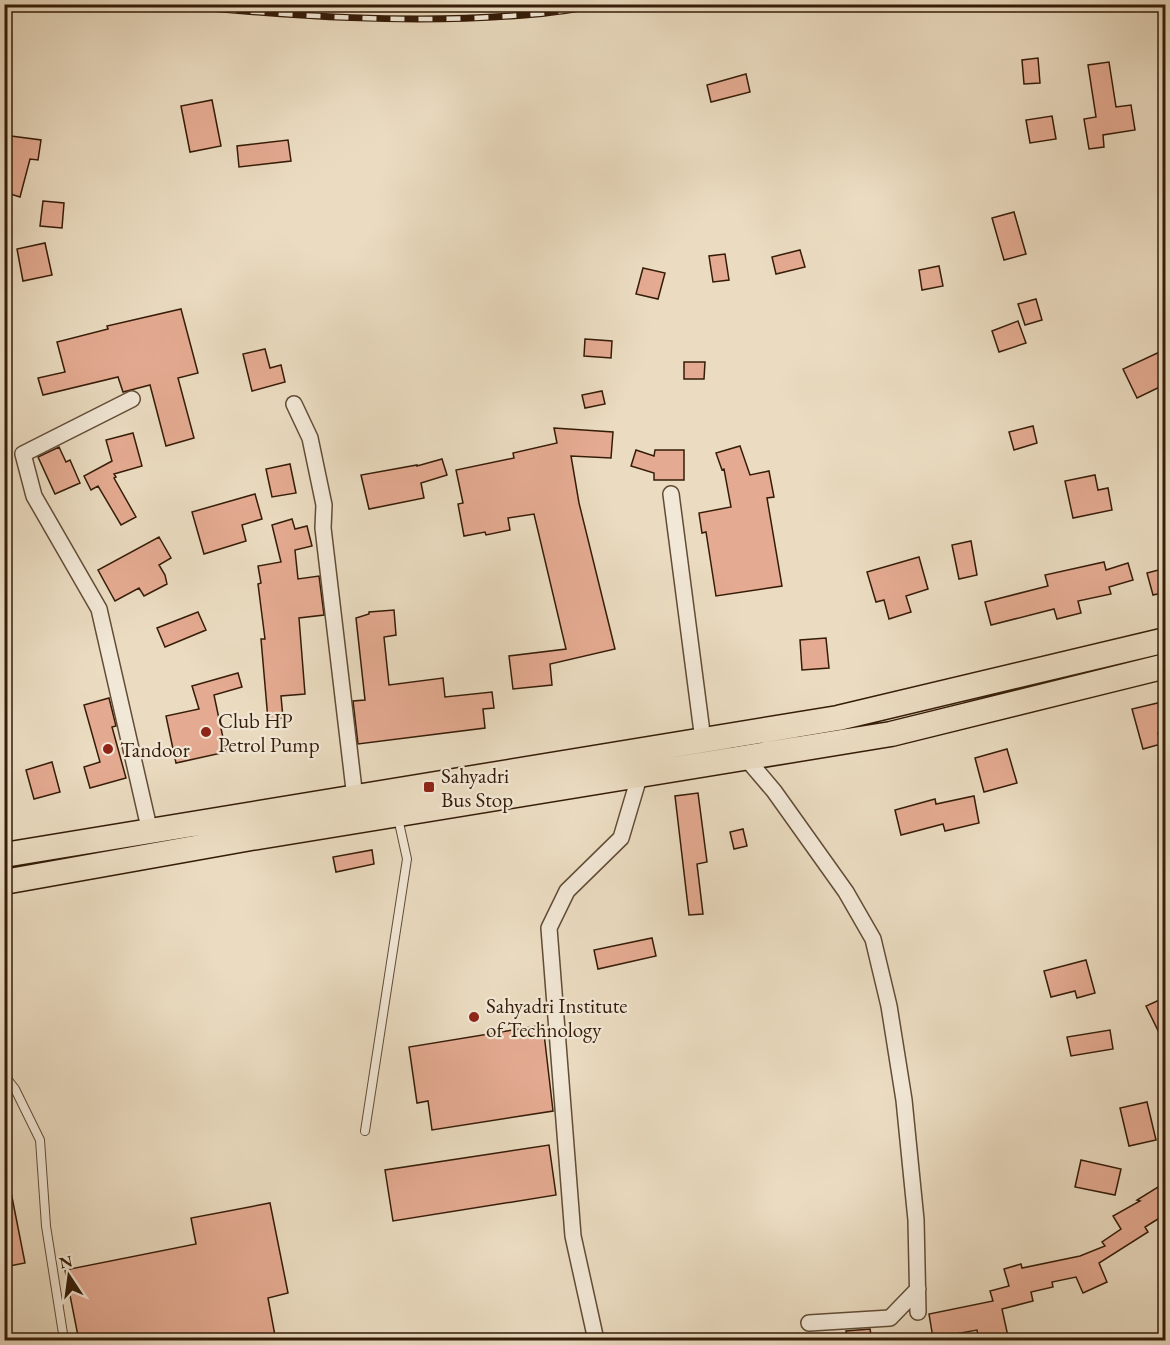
<svg xmlns="http://www.w3.org/2000/svg" width="1170" height="1345" viewBox="0 0 1170 1345" font-family="'EB Garamond',serif">
	<style>
		.building { fill: #e5ab92; stroke: #351c08; stroke-width: 1.5 }
		.lines { fill: none; stroke-linecap: round; stroke-linejoin: round }
		.service-casing { stroke: #624c36; stroke-width: 10 }
		.minor-casing { stroke: #624c36; stroke-width: 18 }
		.trunk-casing { stroke: #351c08; stroke-width: 27 }
		.service { stroke: #f2e8d7; stroke-width: 8 }
		.minor { stroke: #f2e8d7; stroke-width: 15 }
		.trunk { stroke: #ebdcc1; stroke-width: 24 }
		.rail-casing { stroke: #351c08; stroke-width: 7 }
		.rail { stroke: #f2e8d7; stroke-width: 4.5; stroke-dasharray: 14; stroke-linecap: butt }
		.poi-dot { fill: #8f2418; stroke: #f2e8d7; stroke-width: 2 }
		.labels { text-anchor: middle; dominant-baseline: central; stroke-width: 4.5; stroke-linejoin: round; paint-order: stroke }
		.poi-label { font-size: 21px; fill: #351c08; stroke: #f2e8d7; text-anchor: start }
	</style>
	<rect width="100%" height="100%" fill="#ebdcc1"/>
	<filter id="stains"><feTurbulence type="fractalNoise" baseFrequency=".00333" numOctaves="4"/><feColorMatrix values="0 0 0 0 .2 0 0 0 0 .09 0 0 0 0 .02 0 0 0 .5 -.17"/></filter>
	<radialGradient id="worn" r=".72"><stop offset=".6" stop-color="#630" stop-opacity="0"/><stop offset="1" stop-color="#630" stop-opacity=".3"/></radialGradient>
	<!-- building -->
	<path class="building" d="M 1038,58 L 1040,83 L 1024,84 L 1022,60 Z
		M 1109,62 L 1116,107 L 1131,105 L 1135,130 L 1103,135 L 1104,147 L 1089,149 L 1084,119 L 1096,117 L 1088,65 Z
		M 746,74 L 750,92 L 711,102 L 707,85 Z
		M 212,100 L 221,146 L 190,152 L 181,106 Z
		M 1052,116 L 1056,139 L 1030,143 L 1026,120 Z
		M 11,136 L 41,140 L 38,160 L 30,159 L 20,197 L 4,192 L 4,170 L 7,171 Z
		M 288,140 L 291,161 L 239,167 L 237,146 Z
		M 43,201 L 64,203 L 62,228 L 40,226 Z
		M 1014,212 L 1026,254 L 1004,260 L 992,218 Z
		M 45,243 L 52,275 L 23,281 L 17,249 Z
		M 800,250 L 805,267 L 776,274 L 772,257 Z
		M 725,254 L 729,280 L 713,282 L 709,256 Z
		M 939,266 L 943,286 L 922,290 L 919,270 Z
		M 643,268 L 665,273 L 658,299 L 636,294 Z
		M 1036,299 L 1042,320 L 1025,325 L 1018,304 Z
		M 181,309 L 198,373 L 178,378 L 194,438 L 166,446 L 150,385 L 123,392 L 118,377 L 43,395 L 38,378 L 65,372 L 57,342 L 108,329 L 107,326 Z
		M 1018,321 L 1026,343 L 999,352 L 992,331 Z
		M 585,339 L 612,341 L 611,358 L 584,356 Z
		M 265,349 L 270,368 L 281,365 L 285,382 L 252,391 L 243,354 Z
		M 1166,349 L 1166,384 L 1137,398 L 1123,369 Z
		M 684,362 L 705,362 L 704,379 L 684,379 Z
		M 602,391 L 605,404 L 585,408 L 582,395 Z
		M 1033,426 L 1037,443 L 1014,450 L 1009,432 Z
		M 554,428 L 613,432 L 611,458 L 571,456 L 579,503 L 615,649 L 550,664 L 552,685 L 513,689 L 509,656 L 566,649 L 534,514 L 508,518 L 510,530 L 486,535 L 485,532 L 464,536 L 458,504 L 463,503 L 456,470 L 514,458 L 513,453 L 557,443 Z
		M 133,433 L 142,466 L 114,474 L 116,477 L 114,478 L 136,517 L 121,525 L 98,486 L 91,490 L 84,476 L 112,461 L 106,440 Z
		M 740,446 L 750,475 L 769,471 L 774,497 L 767,498 L 782,586 L 716,596 L 706,532 L 702,533 L 699,513 L 731,507 L 724,469 L 722,470 L 716,453 Z
		M 59,447 L 66,462 L 70,460 L 80,483 L 55,494 L 38,457 Z
		M 636,450 L 654,456 L 655,450 L 684,450 L 684,480 L 654,480 L 654,473 L 631,466 Z
		M 442,459 L 447,475 L 421,483 L 424,498 L 369,509 L 361,475 L 417,465 L 417,466 Z
		M 290,464 L 296,493 L 272,497 L 266,469 Z
		M 1095,475 L 1098,490 L 1108,488 L 1112,510 L 1073,518 L 1065,481 Z
		M 255,494 L 262,519 L 242,525 L 246,541 L 204,554 L 192,512 Z
		M 292,519 L 295,529 L 307,526 L 312,546 L 295,550 L 298,579 L 319,576 L 324,615 L 299,618 L 305,694 L 281,696 L 283,718 L 268,720 L 261,639 L 265,639 L 258,584 L 261,583 L 258,566 L 281,562 L 272,525 Z
		M 159,537 L 171,558 L 159,565 L 165,575 L 167,584 L 144,596 L 139,588 L 115,601 L 98,570 Z
		M 971,541 L 977,575 L 959,579 L 952,545 Z
		M 919,557 L 928,589 L 906,596 L 911,612 L 889,619 L 884,600 L 876,602 L 867,572 Z
		M 1104,562 L 1106,570 L 1128,563 L 1133,580 L 1109,587 L 1111,594 L 1078,601 L 1081,613 L 1057,619 L 1054,609 L 991,625 L 985,602 L 1048,586 L 1045,575 Z
		M 1166,568 L 1166,592 L 1153,595 L 1147,573 Z
		M 394,610 L 396,635 L 384,637 L 389,685 L 443,678 L 445,697 L 492,692 L 494,708 L 483,709 L 485,728 L 358,744 L 353,701 L 365,700 L 356,618 L 369,614 L 369,612 Z
		M 198,612 L 206,630 L 165,647 L 157,628 Z
		M 826,638 L 829,668 L 802,670 L 800,640 Z
		M 238,673 L 242,687 L 214,695 L 226,752 L 176,763 L 166,716 L 199,709 L 192,686 Z
		M 109,698 L 116,726 L 112,727 L 126,778 L 90,788 L 84,767 L 100,762 L 84,705 Z
		M 1166,701 L 1166,731 L 1158,733 L 1161,744 L 1143,749 L 1132,709 Z
		M 1007,749 L 1017,783 L 984,792 L 975,758 Z
		M 52,762 L 60,792 L 34,799 L 26,770 Z
		M 698,793 L 707,862 L 697,864 L 703,914 L 689,915 L 675,796 Z
		M 974,796 L 979,823 L 945,831 L 943,824 L 901,835 L 895,810 L 935,799 L 936,804 Z
		M 743,829 L 747,846 L 734,849 L 730,832 Z
		M 372,850 L 374,864 L 336,872 L 333,857 Z
		M 652,938 L 656,956 L 598,969 L 594,950 Z
		M 1086,960 L 1095,993 L 1077,998 L 1075,991 L 1051,997 L 1044,971 Z
		M 1166,997 L 1166,1047 L 1146,1006 Z
		M 543,1025 L 553,1111 L 432,1130 L 428,1101 L 417,1103 L 409,1047 Z
		M 1110,1030 L 1113,1049 L 1071,1056 L 1067,1037 Z
		M 1147,1102 L 1156,1140 L 1129,1146 L 1120,1108 Z
		M 549,1145 L 556,1195 L 393,1221 L 385,1170 Z
		M 1081,1160 L 1121,1169 L 1115,1195 L 1075,1187 Z
		M 1166,1182 L 1166,1214 L 1145,1227 L 1148,1232 L 1099,1263 L 1107,1282 L 1083,1293 L 1076,1277 L 1052,1282 L 1053,1287 L 1031,1292 L 1033,1301 L 1002,1309 L 1009,1341 L 979,1341 L 977,1330 L 933,1338 L 929,1314 L 993,1301 L 990,1291 L 1009,1286 L 1004,1269 L 1021,1264 L 1022,1268 L 1080,1256 L 1105,1246 L 1102,1242 L 1121,1229 L 1113,1216 L 1140,1201 L 1137,1200 Z
		M 4,1192 L 11,1192 L 25,1263 L 4,1267 Z
		M 270,1203 L 288,1293 L 268,1298 L 276,1341 L 79,1341 L 65,1270 L 196,1244 L 191,1218 Z
		M 870,1329 L 872,1340 L 847,1340 L 846,1331 Z"/>
	<g class="lines">
		<defs>
			<path id="service" d="M 4,1075 L 15,1089 L 40,1140 L 46,1226 L 64,1340
				M 365,1131 L 407,859 L 398,818"/>
			<path id="minor" d="M 132,399 L 23,454 L 34,496 L 99,609 L 150,832
				M 294,404 L 310,438 L 324,505 L 323,528 L 355,798
				M 671,494 L 703,740
				M 745,757 L 774,791 L 846,892 L 873,939 L 889,1006 L 904,1100 L 916,1220 L 918,1312
				M 809,1323 L 890,1318 L 918,1289
				M 596,1340 L 573,1236 L 549,928 L 567,891 L 621,838 L 640,774"/>
			<path id="trunk" d="M 4,855 L 838,718 L 1166,640
				M 4,882 L 251,838 L 891,734 L 1166,666"/>
		</defs>
		<!-- service casing -->
		<use href="#service" class="service-casing"/>
		<!-- minor casing -->
		<use href="#minor" class="minor-casing"/>
		<!-- trunk casing -->
		<use href="#trunk" class="trunk-casing"/>
		<!-- service -->
		<use href="#service" class="service"/>
		<!-- minor -->
		<use href="#minor" class="minor"/>
		<!-- trunk -->
		<use href="#trunk" class="trunk"/>
		<defs>
			<path id="rail" d="M 167,4 C 289,16 414,25 536,14 C 559,12 582,8 604,4"/>
		</defs>
		<!-- rail casing -->
		<use href="#rail" class="rail-casing"/>
		<!-- rail -->
		<use href="#rail" class="rail"/>
	</g>
	<!-- markers -->
	<g class="poi-dot">
		<circle cx="206" cy="732" r="6"/>
		<circle cx="108" cy="749" r="6"/>
		<rect x="423" y="781" width="12" height="12" rx="3"/>
		<circle cx="474" cy="1017" r="6"/>
	</g>
	<g class="labels">
		<!-- poi labels -->
		<g class="poi-label">
			<text x="218" y="720">Club HP<tspan x="218" dy="24">Petrol Pump</tspan></text>
			<text x="120" y="749">Tandoor</text>
			<text x="441" y="775">Sahyadri<tspan x="441" dy="24">Bus Stop</tspan></text>
			<text x="486" y="1005">Sahyadri Institute<tspan x="486" dy="24">of Technology</tspan></text>
		</g>
	</g>
	<!-- margin -->
	<rect width="1170" height="1345" fill="none" stroke="#ebdcc1" stroke-width="24"/>
	<rect x="6" y="6" width="1158" height="1333" fill="none" stroke="#351c08" stroke-width="3"/>
	<rect x="12" y="12" width="1146" height="1321" fill="none" stroke="#351c08" stroke-width="1.5"/>
	<!-- north arrow -->
	<g transform="translate(69 1276) rotate(347)" stroke="#f2e8d7" stroke-width="4.5" paint-order="stroke">
	<path d="M0-4.5L10 22L0 15L-10 22Z" fill="#351c08"/>
	<text y="-9" font-size="16" font-weight="bold" text-anchor="middle" fill="#351c08">N</text>
	</g>
	<rect width="100%" height="100%" filter="url(#stains)"/>
	<rect width="100%" height="100%" fill="url(#worn)"/>
</svg>
